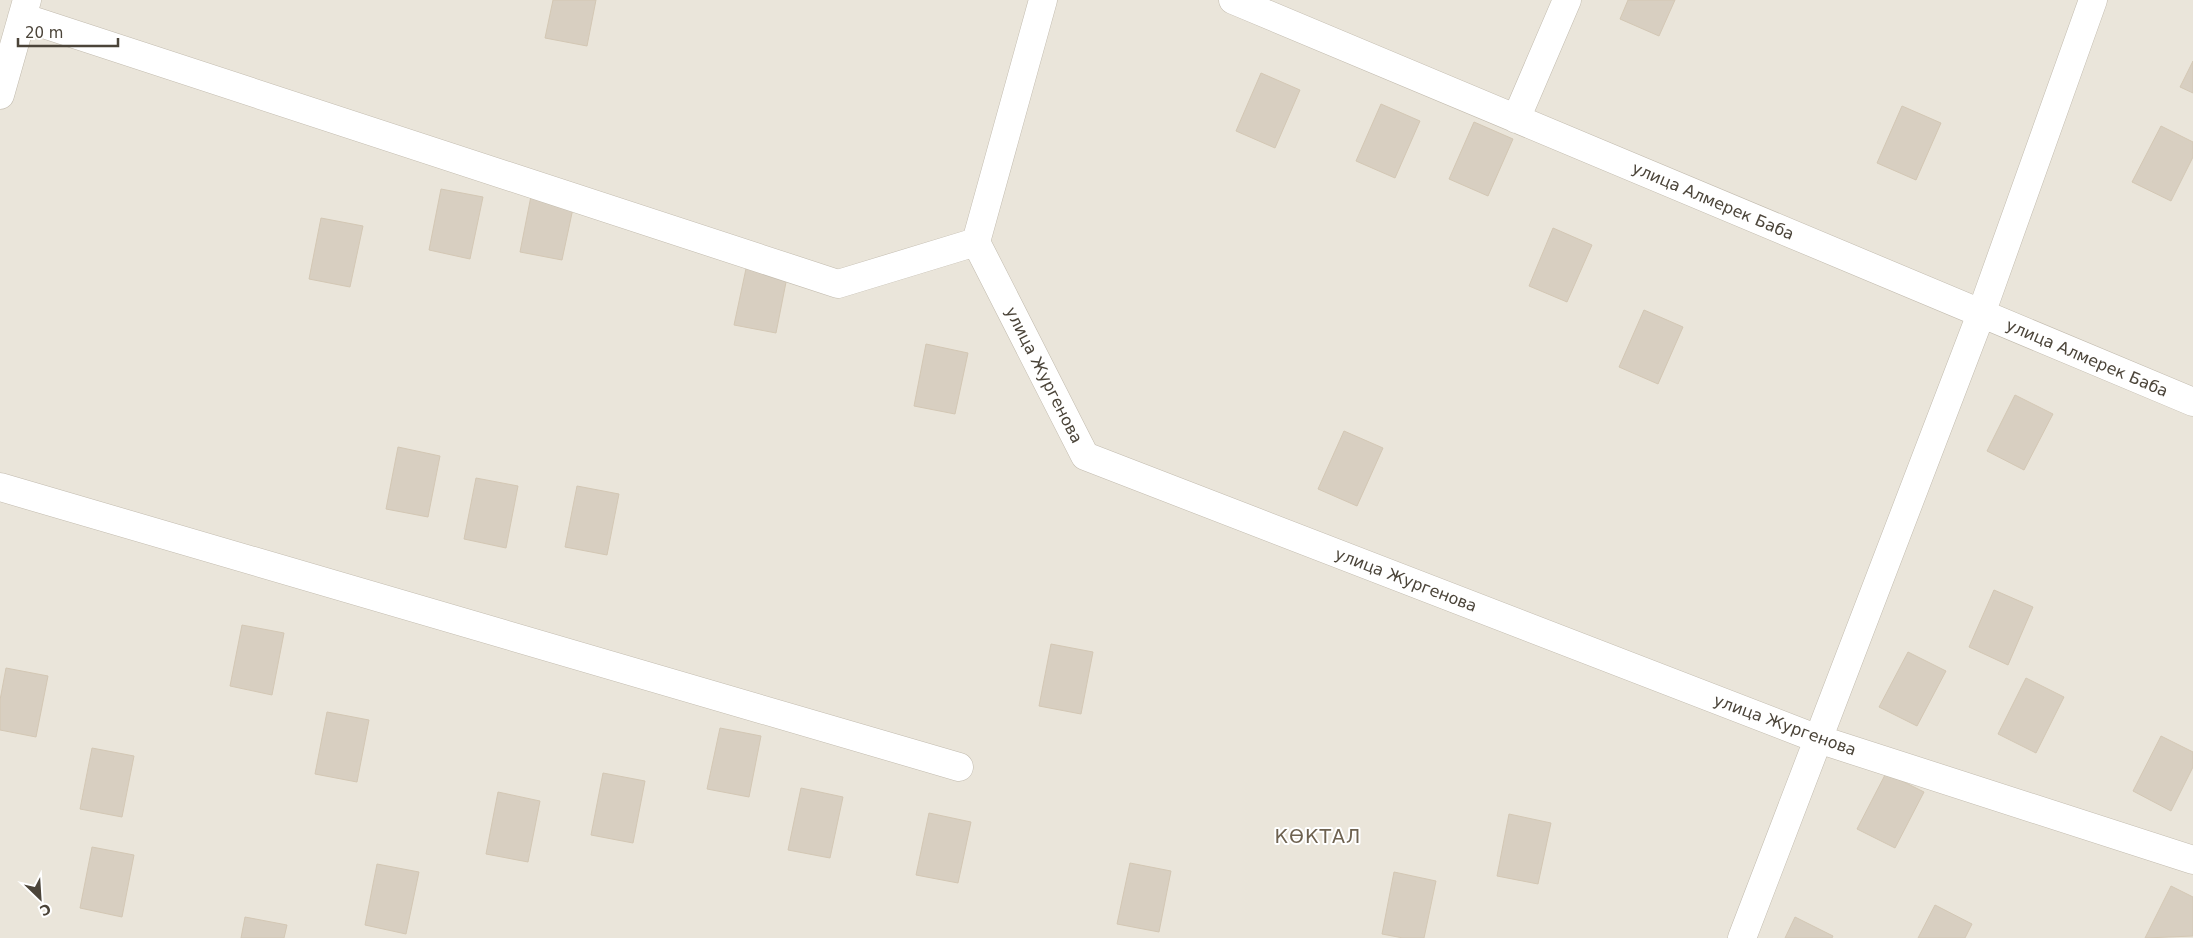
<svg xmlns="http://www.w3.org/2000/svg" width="2193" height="938" viewBox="0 0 2193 938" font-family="'DejaVu Sans',sans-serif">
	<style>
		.residential { fill: #eae5da }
		.building { fill: #d8cfc1; stroke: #d3c7b4 }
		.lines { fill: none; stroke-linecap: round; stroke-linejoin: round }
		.minor-casing { stroke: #c2bbae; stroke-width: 29 }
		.minor { stroke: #fff; stroke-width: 28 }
		.labels { text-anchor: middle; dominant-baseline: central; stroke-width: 4; stroke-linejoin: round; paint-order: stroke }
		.street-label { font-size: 16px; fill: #4b4439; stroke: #fff }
		.quarter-label { font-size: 19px; letter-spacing: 1px; fill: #6e6250; stroke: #fff }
	</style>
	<rect width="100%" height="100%" fill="#f6f3ec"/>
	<!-- residential -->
	<path class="residential" d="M 0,0 L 2193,0 L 2193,938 L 0,938 Z"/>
	<!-- building -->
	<path class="building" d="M 553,0 L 596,0 L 587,46 L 545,38 Z
		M 1628,0 L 1675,0 L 1659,36 L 1620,19 Z
		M 2193,61 L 2193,93 L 2180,87 Z
		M 1261,73 L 1300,90 L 1275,148 L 1236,131 Z
		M 1381,104 L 1420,121 L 1395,178 L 1356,161 Z
		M 1902,106 L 1941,123 L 1916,180 L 1877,163 Z
		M 1474,122 L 1513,139 L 1488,196 L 1449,179 Z
		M 2161,126 L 2193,142 L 2193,157 L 2171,201 L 2132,182 Z
		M 441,189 L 483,197 L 470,259 L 429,250 Z
		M 532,191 L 575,199 L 562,260 L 520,252 Z
		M 321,218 L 363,226 L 350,287 L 309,279 Z
		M 1553,228 L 1592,245 L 1567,302 L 1529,286 Z
		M 747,264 L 788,272 L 776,333 L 734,325 Z
		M 1644,310 L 1683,327 L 1658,384 L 1619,367 Z
		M 926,344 L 968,353 L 955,414 L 914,406 Z
		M 2015,395 L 2053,414 L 2024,470 L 1987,451 Z
		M 1344,431 L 1383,448 L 1357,506 L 1318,489 Z
		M 398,447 L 440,456 L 428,517 L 386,509 Z
		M 476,478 L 518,486 L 506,548 L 464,539 Z
		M 577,486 L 619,494 L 607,555 L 565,547 Z
		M 1994,590 L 2033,607 L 2008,665 L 1969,647 Z
		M 242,625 L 284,633 L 272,695 L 230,686 Z
		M 1051,644 L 1093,652 L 1081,714 L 1039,706 Z
		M 1908,652 L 1946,671 L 1917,726 L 1879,707 Z
		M 6,668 L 48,676 L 36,737 L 0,730 L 0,700 Z
		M 2026,678 L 2064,697 L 2036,753 L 1998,734 Z
		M 327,712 L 369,720 L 357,782 L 315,774 Z
		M 720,728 L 761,736 L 749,797 L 707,789 Z
		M 2161,736 L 2193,752 L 2193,767 L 2171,811 L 2133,791 Z
		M 92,748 L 134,756 L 122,817 L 80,809 Z
		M 603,773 L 645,781 L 633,843 L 591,835 Z
		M 1886,773 L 1924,792 L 1895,848 L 1857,829 Z
		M 801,788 L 843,797 L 830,858 L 788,850 Z
		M 498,792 L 540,801 L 528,862 L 486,854 Z
		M 929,813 L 971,822 L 958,883 L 916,875 Z
		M 1509,814 L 1551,823 L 1538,884 L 1497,876 Z
		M 92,847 L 134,855 L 122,917 L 80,908 Z
		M 1130,863 L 1171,871 L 1159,932 L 1117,924 Z
		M 377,864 L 419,872 L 406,934 L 365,925 Z
		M 1394,872 L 1436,881 L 1424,938 L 1403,938 L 1382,934 Z
		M 2171,886 L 2193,897 L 2193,936 L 2145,938 Z
		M 1935,905 L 1972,924 L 1965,938 L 1918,938 Z
		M 245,917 L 287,925 L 284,938 L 241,938 Z
		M 1795,917 L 1833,936 L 1832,938 L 1785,938 Z"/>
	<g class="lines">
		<defs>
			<path id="minor" d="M 1043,0 L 976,242 L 1085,456 L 1818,739 L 2193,860
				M 1233,0 L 2193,402
				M 22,17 L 838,284 L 976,242
				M 0,95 L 27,0
				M 1516,119 L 1567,0
				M 0,487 L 959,767
				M 1742,938 L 1981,314 L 2093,0"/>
		</defs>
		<!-- minor casing -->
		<use href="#minor" class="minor-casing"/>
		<!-- minor -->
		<use href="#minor" class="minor"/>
	</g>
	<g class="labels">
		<!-- street labels -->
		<g class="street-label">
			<text transform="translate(1713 201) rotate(23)">улица Алмерек Баба</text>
			<text transform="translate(2087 358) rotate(23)">улица Алмерек Баба</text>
			<text transform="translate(1044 375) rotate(63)">улица Жургенова</text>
			<text transform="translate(1406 580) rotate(21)">улица Жургенова</text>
			<text transform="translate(1785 725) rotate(20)">улица Жургенова</text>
		</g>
		<!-- quarter labels -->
		<g class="quarter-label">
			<text x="1318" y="836">КӨКТАЛ</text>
		</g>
	</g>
	<!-- north arrow -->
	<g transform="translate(40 898) rotate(155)" stroke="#ffffff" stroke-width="4" paint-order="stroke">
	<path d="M0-4L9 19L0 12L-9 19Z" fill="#4b4439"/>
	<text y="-8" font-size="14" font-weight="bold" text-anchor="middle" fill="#4b4439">С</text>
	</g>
	<!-- scale -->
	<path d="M18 38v8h100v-8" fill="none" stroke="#4b4439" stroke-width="2.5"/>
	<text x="25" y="38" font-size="15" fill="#4b4439" stroke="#ffffff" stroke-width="4" paint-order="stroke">20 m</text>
</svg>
